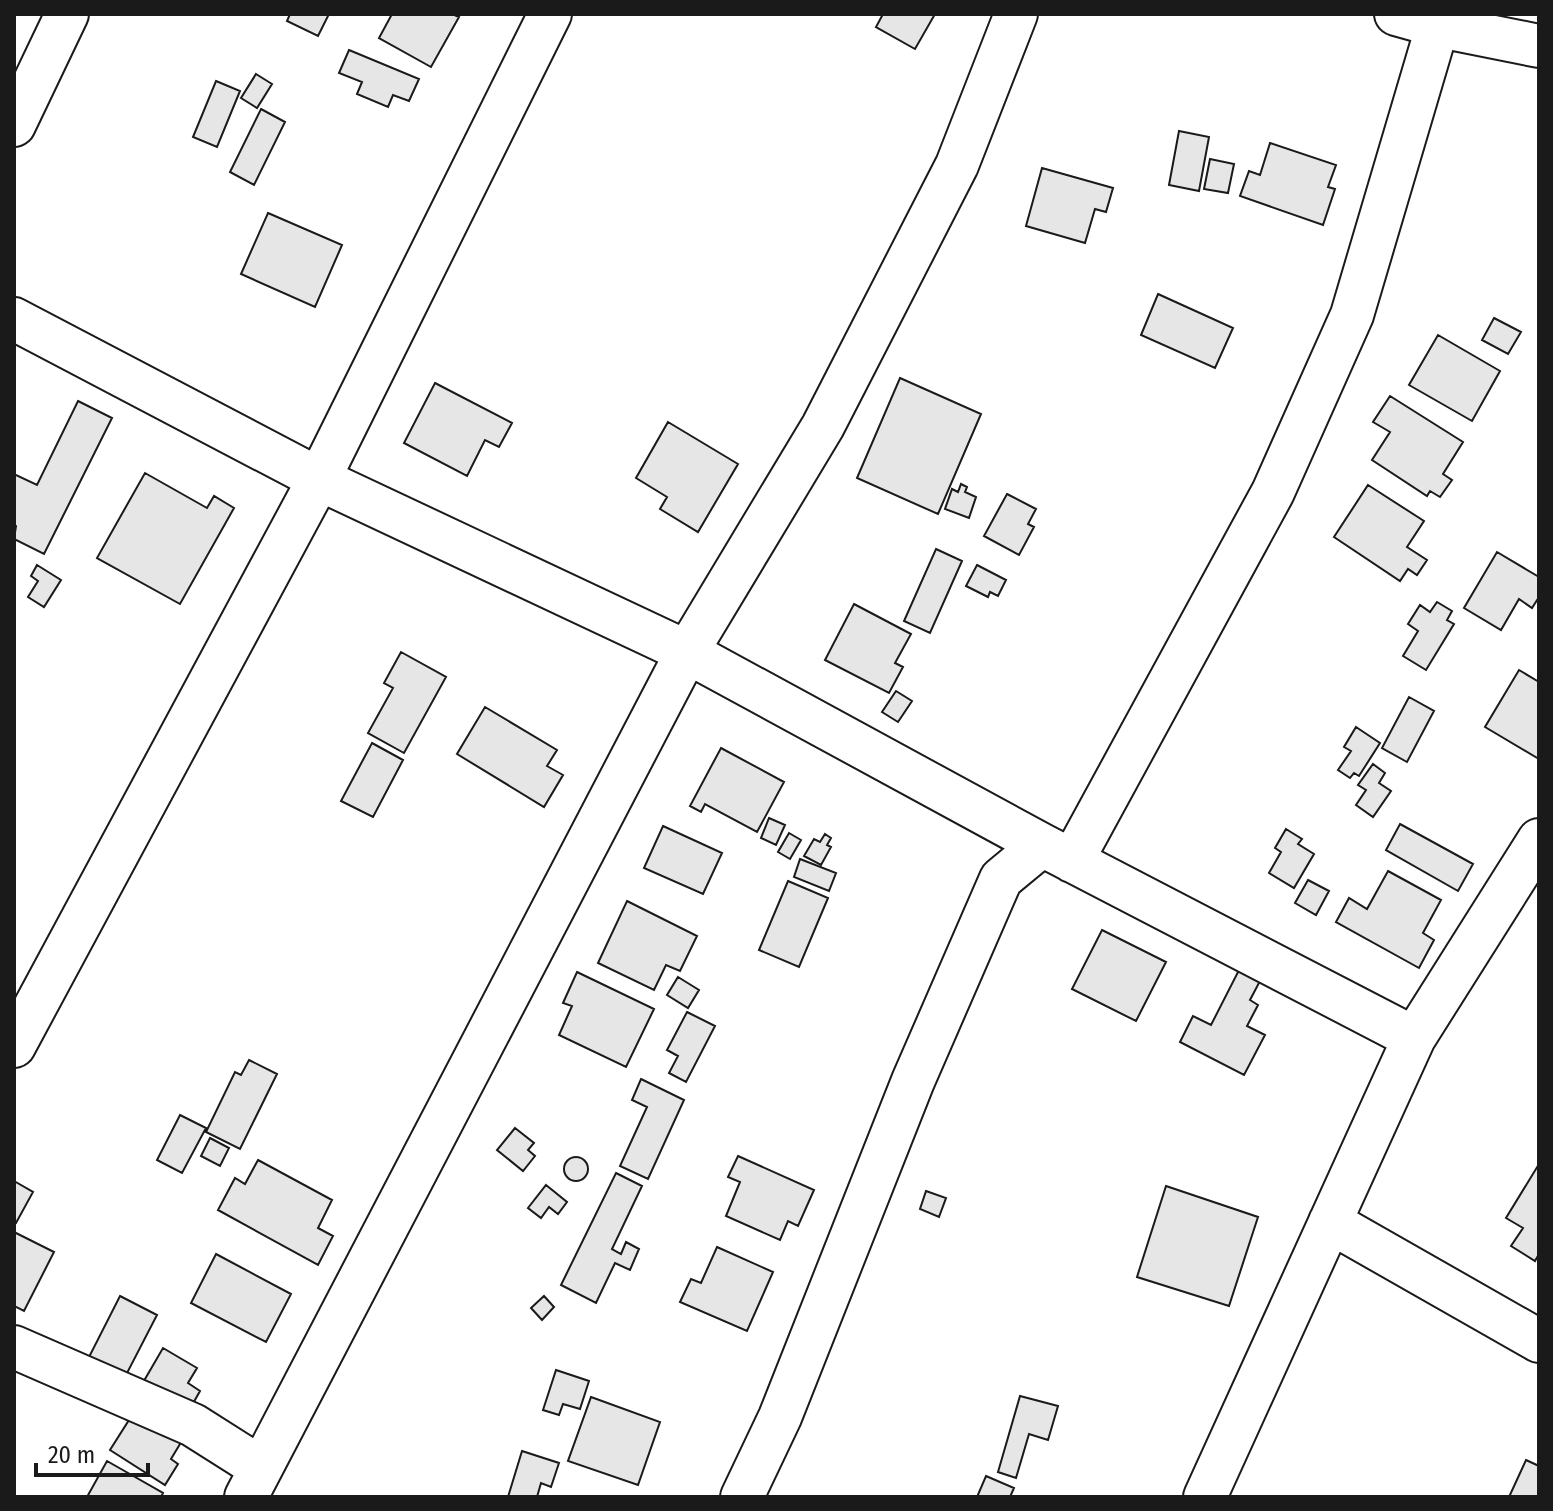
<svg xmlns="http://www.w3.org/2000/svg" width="1553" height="1511" viewBox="0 0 1553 1511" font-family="'Fira Sans Condensed',sans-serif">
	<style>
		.building { fill: #e6e6e6; stroke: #1a1a1a; stroke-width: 2 }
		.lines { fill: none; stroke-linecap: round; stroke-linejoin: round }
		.minor-casing { stroke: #1a1a1a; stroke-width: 46 }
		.minor { stroke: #fff; stroke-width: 42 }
	</style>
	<rect width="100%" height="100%" fill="#fff"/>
	<!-- building -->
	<path class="building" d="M 290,14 L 329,14 L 318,36 L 287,21 Z
		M 392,14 L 452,14 L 459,17 L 431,67 L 379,38 Z
		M 883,14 L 935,14 L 915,49 L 876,27 Z
		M 349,50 L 419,79 L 409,101 L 393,95 L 388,107 L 357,94 L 362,82 L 339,73 Z
		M 256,74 L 272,84 L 257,108 L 241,98 Z
		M 216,81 L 240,91 L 217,147 L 193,137 Z
		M 261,109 L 285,122 L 254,185 L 230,172 Z
		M 1179,131 L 1209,137 L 1199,191 L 1169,185 Z
		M 1270,143 L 1336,165 L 1328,187 L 1335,189 L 1323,225 L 1240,196 L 1249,171 L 1260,175 Z
		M 1210,159 L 1234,164 L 1228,193 L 1204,189 Z
		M 1042,168 L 1113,188 L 1106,212 L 1095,209 L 1085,243 L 1026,226 Z
		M 268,213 L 342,245 L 315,307 L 241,274 Z
		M 1158,294 L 1233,328 L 1215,368 L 1141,335 Z
		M 1494,318 L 1521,332 L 1508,354 L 1482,340 Z
		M 1438,335 L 1500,371 L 1472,421 L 1409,385 Z
		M 900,378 L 981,414 L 938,514 L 857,478 Z
		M 435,383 L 512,423 L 499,447 L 485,440 L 467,476 L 404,443 Z
		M 1390,396 L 1463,442 L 1443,474 L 1452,480 L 1440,497 L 1430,491 L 1427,496 L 1372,460 L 1390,432 L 1373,422 Z
		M 78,401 L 112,418 L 44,554 L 14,539 L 16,526 L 14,525 L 14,474 L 37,485 Z
		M 668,422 L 738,464 L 698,532 L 660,509 L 667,497 L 636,478 Z
		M 145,473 L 207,508 L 214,496 L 234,508 L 180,604 L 97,558 Z
		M 961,484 L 967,487 L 965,492 L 976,497 L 969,518 L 945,509 L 952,489 L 958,492 Z
		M 1368,485 L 1424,521 L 1407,547 L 1427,560 L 1417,575 L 1408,569 L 1400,581 L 1334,537 Z
		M 1007,494 L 1036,509 L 1028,524 L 1034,527 L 1019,555 L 984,536 Z
		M 936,549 L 962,561 L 930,633 L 904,621 Z
		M 1497,552 L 1539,577 L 1539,597 L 1532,608 L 1519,599 L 1501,630 L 1464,608 Z
		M 37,565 L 61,580 L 44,607 L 28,597 L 38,581 L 31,576 Z
		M 977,565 L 1006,580 L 998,596 L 990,592 L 988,597 L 966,586 Z
		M 1437,602 L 1452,611 L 1447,620 L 1454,624 L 1426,670 L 1403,656 L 1418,631 L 1408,624 L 1420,605 L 1430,612 Z
		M 854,604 L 911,634 L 895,663 L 903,667 L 889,693 L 825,660 Z
		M 401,652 L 446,677 L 404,753 L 368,733 L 393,688 L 384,683 Z
		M 1519,670 L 1539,682 L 1539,759 L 1485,727 Z
		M 896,691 L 912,701 L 898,722 L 882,712 Z
		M 1409,697 L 1434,711 L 1407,762 L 1382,748 Z
		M 485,707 L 557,750 L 547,766 L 563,775 L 544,807 L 457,754 Z
		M 1356,727 L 1380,743 L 1359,776 L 1354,773 L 1350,778 L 1338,770 L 1351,751 L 1344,747 Z
		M 372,743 L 403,760 L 373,817 L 341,801 Z
		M 721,748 L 784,782 L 757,832 L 705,804 L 701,812 L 690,806 Z
		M 1373,764 L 1385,773 L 1379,783 L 1391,791 L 1373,817 L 1356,805 L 1366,790 L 1358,785 Z
		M 769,818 L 785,825 L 776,845 L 761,838 Z
		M 1400,824 L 1473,864 L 1458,891 L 1386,850 Z
		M 663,826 L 722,853 L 703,894 L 644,868 Z
		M 1286,829 L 1302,839 L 1298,844 L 1314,854 L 1294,888 L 1269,873 L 1281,852 L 1275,848 Z
		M 789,833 L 801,840 L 790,859 L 778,852 Z
		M 825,834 L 831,838 L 827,845 L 831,847 L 821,865 L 804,856 L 814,839 L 820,842 Z
		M 800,859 L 836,873 L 829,891 L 794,877 Z
		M 1388,871 L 1441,900 L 1423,933 L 1434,940 L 1419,968 L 1336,922 L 1349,898 L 1367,909 Z
		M 1308,880 L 1329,891 L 1316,915 L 1295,903 Z
		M 788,881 L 828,898 L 799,967 L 759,950 Z
		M 627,901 L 697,936 L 680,971 L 666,965 L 654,990 L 598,963 Z
		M 1102,930 L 1166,962 L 1136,1021 L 1072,989 Z
		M 1239,970 L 1260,981 L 1250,1000 L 1258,1005 L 1247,1026 L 1265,1035 L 1244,1075 L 1180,1042 L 1193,1016 L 1211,1025 Z
		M 577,972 L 654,1009 L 626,1067 L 559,1035 L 572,1006 L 563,1003 Z
		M 678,977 L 699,990 L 688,1008 L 667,995 Z
		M 687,1012 L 715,1026 L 686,1082 L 669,1073 L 678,1056 L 667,1050 Z
		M 249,1060 L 277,1074 L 240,1149 L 206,1132 L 235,1072 L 241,1075 Z
		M 641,1079 L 684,1100 L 648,1179 L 620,1166 L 647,1107 L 632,1100 Z
		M 180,1115 L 206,1128 L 182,1173 L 157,1160 Z
		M 515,1128 L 534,1143 L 528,1150 L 535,1156 L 523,1171 L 497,1150 Z
		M 210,1138 L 229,1148 L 220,1166 L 201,1156 Z
		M 738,1156 L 814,1190 L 798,1226 L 788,1221 L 780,1240 L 726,1216 L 740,1182 L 728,1177 Z
		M564 1169a12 12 0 1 1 24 0a12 12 0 1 1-24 0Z
		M 258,1160 L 332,1200 L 318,1228 L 333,1236 L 318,1265 L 218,1210 L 235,1178 L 245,1184 Z
		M 1539,1164 L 1539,1254 L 1535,1261 L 1511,1246 L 1523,1228 L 1506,1218 Z
		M 616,1173 L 642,1186 L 612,1249 L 621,1254 L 626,1242 L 639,1249 L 630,1270 L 615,1263 L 596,1303 L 561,1285 Z
		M 14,1181 L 33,1192 L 16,1223 L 14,1222 Z
		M 546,1185 L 567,1202 L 558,1214 L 549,1207 L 541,1218 L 528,1208 Z
		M 1166,1186 L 1258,1217 L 1229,1306 L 1137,1277 Z
		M 926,1191 L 946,1198 L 939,1217 L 920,1209 Z
		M 14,1232 L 54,1252 L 24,1311 L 14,1306 Z
		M 717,1247 L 773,1272 L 747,1331 L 680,1302 L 691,1279 L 701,1283 Z
		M 216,1254 L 291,1294 L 266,1342 L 191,1303 Z
		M 120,1296 L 157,1315 L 125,1377 L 89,1357 Z
		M 544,1296 L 554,1307 L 542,1320 L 531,1308 Z
		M 163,1348 L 197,1368 L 188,1383 L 200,1391 L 187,1414 L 141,1386 Z
		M 556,1370 L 589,1381 L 580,1409 L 563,1404 L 559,1415 L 543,1410 Z
		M 1020,1396 L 1058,1406 L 1048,1440 L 1029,1434 L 1016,1478 L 998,1472 Z
		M 591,1397 L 660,1422 L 638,1485 L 568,1461 Z
		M 136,1409 L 183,1439 L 171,1459 L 178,1464 L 165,1485 L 110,1450 Z
		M 522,1451 L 559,1463 L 551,1487 L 541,1483 L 537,1497 L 508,1497 Z
		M 1526,1460 L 1539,1466 L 1539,1497 L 1509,1497 Z
		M 107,1461 L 163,1493 L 161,1497 L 87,1497 Z
		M 986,1476 L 1014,1488 L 1010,1497 L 977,1497 Z"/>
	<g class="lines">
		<defs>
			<path id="minor" d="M 1396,14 L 1439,26 L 1539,46
				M 14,125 L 67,14
				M 14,319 L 319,479 L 687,652 L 1042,845 L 1414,1038
				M 1072,861 L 1273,492 L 1352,315 L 1441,14
				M 14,1046 L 319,479 L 550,14
				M 1330,1222 L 1539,1341
				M 14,1347 L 193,1425 L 261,1468
				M 246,1497 L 687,652 L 823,426 L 957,165 L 1016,14
				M 742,1497 L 780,1417 L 913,1081 L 1001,879 L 1042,845
				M 1205,1497 L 1414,1038 L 1539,840"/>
		</defs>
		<!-- minor casing -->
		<use href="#minor" class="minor-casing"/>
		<!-- minor -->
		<use href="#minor" class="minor"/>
	</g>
	<!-- border -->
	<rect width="1553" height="1511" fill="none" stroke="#1a1a1a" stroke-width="32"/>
	<!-- scale -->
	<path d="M36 1463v12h112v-12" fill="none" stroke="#1a1a1a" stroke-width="4"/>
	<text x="48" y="1463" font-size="24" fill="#1a1a1a" stroke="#ffffff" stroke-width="6" paint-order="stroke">20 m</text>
</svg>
